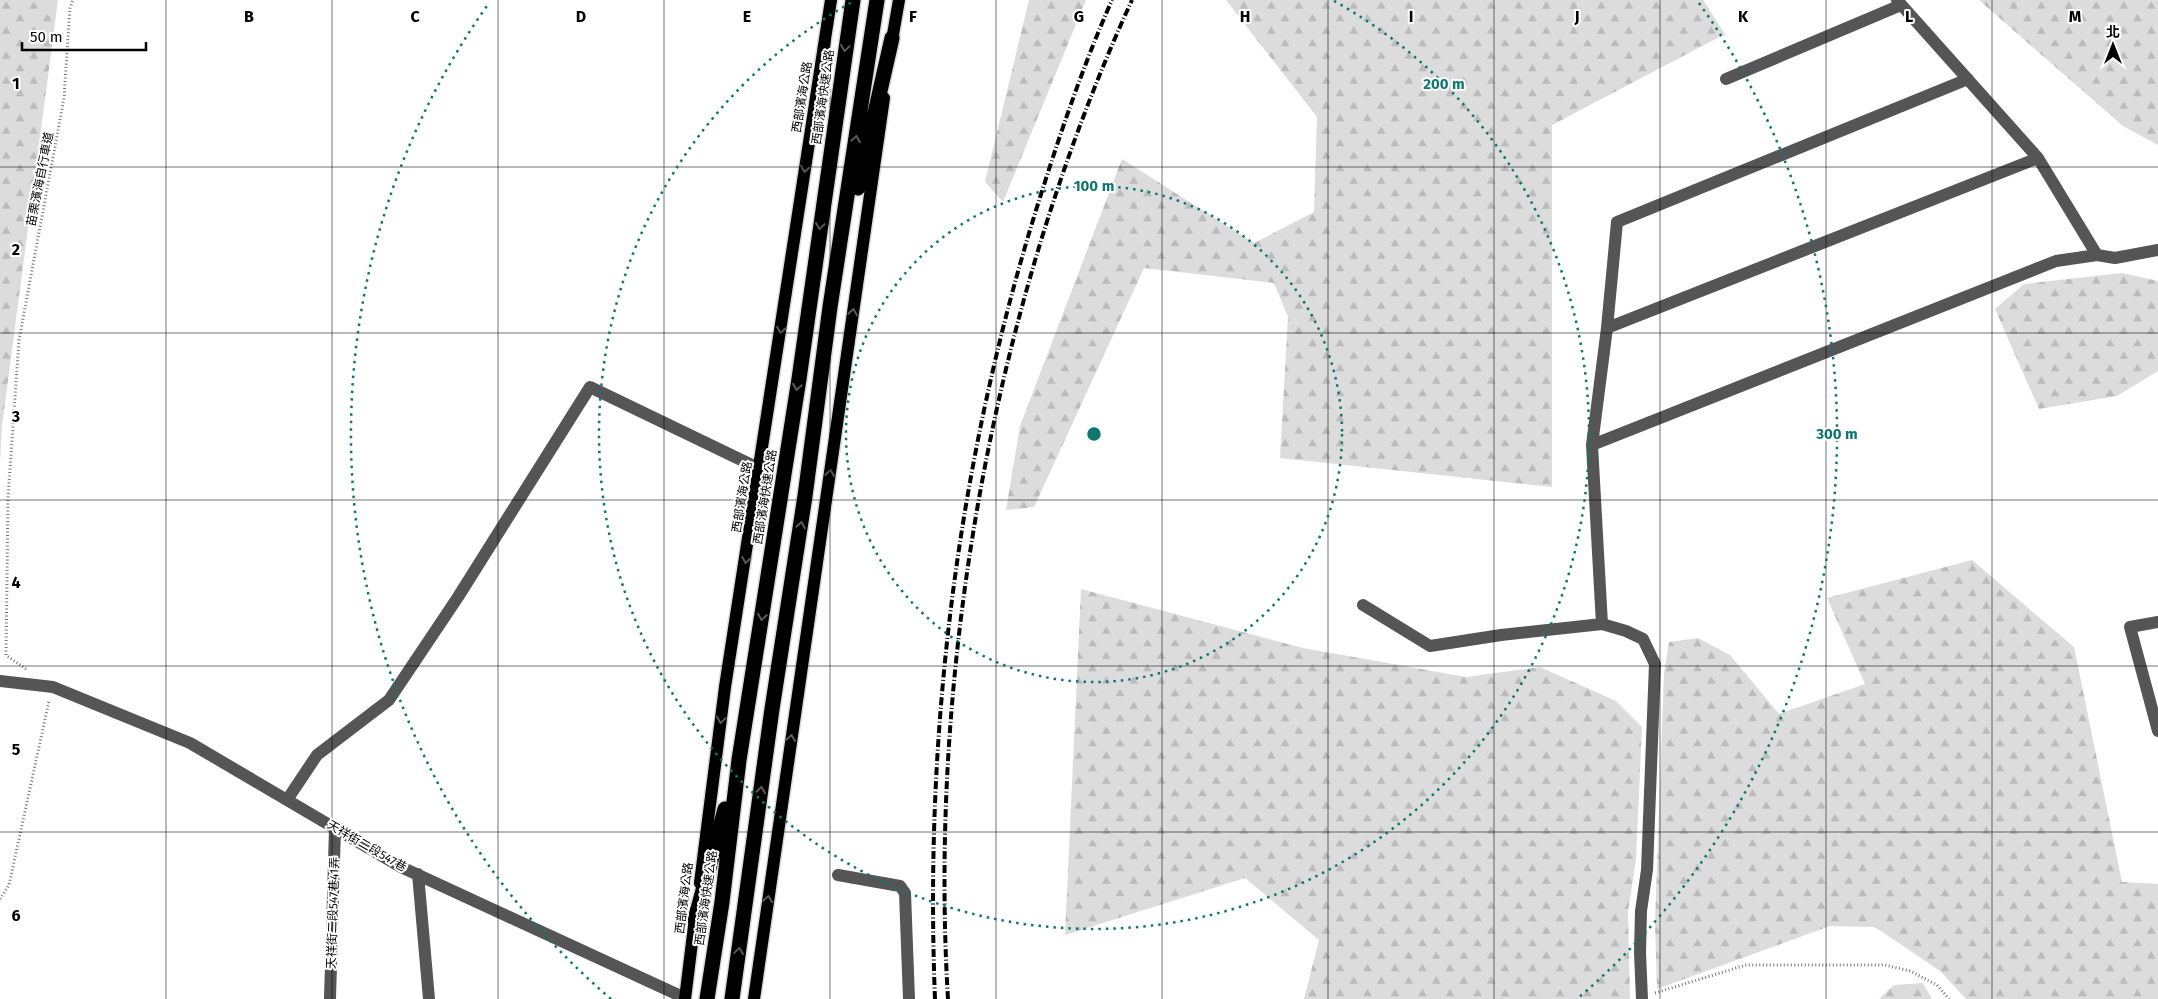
<svg xmlns="http://www.w3.org/2000/svg" width="2158" height="999" viewBox="0 0 2158 999" font-family="'Fira Sans','Noto Sans TC',sans-serif">
	<style>
		.forest { fill: url(#forest-firs) }
		.lines { fill: none; stroke-linecap: round; stroke-linejoin: round }
		.major-casing { stroke: #dbdbdb; stroke-width: 15 }
		.highway-casing { stroke: #dbdbdb; stroke-width: 18 }
		.path { stroke: #777; stroke-width: 3; stroke-dasharray: 1 2.5; stroke-linecap: butt }
		.minor { stroke: #555; stroke-width: 12 }
		.major { stroke: #000; stroke-width: 12 }
		.highway { stroke: #000; stroke-width: 15 }
		.rail { stroke: #000; stroke-width: 4; stroke-dasharray: 8 2.5 1 2.5; stroke-linecap: butt }
		.oneway { stroke: #595959 }
		.grid { fill: none; stroke: #000; stroke-width: 1; stroke-opacity: 0.55 }
		.ring { fill: none; stroke: #0f766e; stroke-width: 2.5; stroke-dasharray: 2.5 5 }
		.labels { text-anchor: middle; dominant-baseline: central; stroke-width: 4; stroke-linejoin: round; paint-order: stroke }
		.street-label { font-size: 12px; fill: #000; stroke: #fff }
		.grid-label { font-size: 16px; text-anchor: middle; font-weight: bold; fill: #000; stroke: #fff; stroke-width: 4; stroke-linejoin: round; paint-order: stroke }
		.centre { fill: #0f766e; stroke: #fff; stroke-width: 2.5 }
		.ring-label { font-size: 15px; text-anchor: middle; font-weight: bold; fill: #0f766e; stroke: #fff; stroke-width: 4; stroke-linejoin: round; paint-order: stroke }
	</style>
	<defs>
		<pattern id="forest-firs" width="22" height="20" patternUnits="userSpaceOnUse" patternTransform="scale(1.25)"><rect width="22" height="20" fill="#dcdcdc"/><path d="M5 1l3.5 6h-7zM16 11l3.5 6h-7z" fill="#bbb"/></pattern>
	</defs>
	<rect width="100%" height="100%" fill="#fff"/>
	<!-- forest -->
	<path class="forest" d="M 0,0 L 58,0 L 2,426 L 0,462 Z
		M 1029,0 L 1086,0 L 1003,202 L 985,182 Z
		M 1226,0 L 1703,0 L 1725,34 L 1552,125 L 1552,487 L 1280,458 L 1288,317 L 1274,283 L 1144,268 L 1034,507 L 1006,510 L 1020,426 L 1122,159 L 1254,243 L 1314,212 L 1317,117 Z
		M 1979,0 L 2158,0 L 2158,145 L 2123,126 Z
		M 2122,273 L 2158,281 L 2158,371 L 2117,396 L 2039,409 L 1995,309 L 2024,284 Z
		M 1972,560 L 2074,647 L 2122,882 L 2158,884 L 2158,999 L 1966,999 L 1940,971 L 1875,927 L 1830,926 L 1657,989 L 1655,923 L 1664,673 L 1669,642 L 1698,638 L 1730,655 L 1779,714 L 1865,684 L 1827,598 Z
		M 1081,589 L 1303,648 L 1466,677 L 1540,667 L 1616,701 L 1642,727 L 1636,859 L 1628,912 L 1630,999 L 1304,999 L 1319,940 L 1245,878 L 1065,935 Z
		M 1923,983 L 1932,999 L 1879,999 L 1894,985 Z"/>
	<g class="lines">
		<defs>
			<path id="major" d="M 891,46 L 899,0
				M 700,883 L 725,687 L 831,0
				M 685,999 L 696,910
				M 754,999 L 884,98"/>
			<path id="highway" d="M 858,188 L 892,38
				M 695,920 L 725,809
				M 707,999 L 722,902 L 739,760 L 799,379 L 853,0
				M 732,999 L 772,709 L 805,496 L 830,307 L 877,0"/>
		</defs>
		<!-- major casing -->
		<use href="#major" class="major-casing"/>
		<!-- highway casing -->
		<use href="#highway" class="highway-casing"/>
		<!-- path -->
		<path class="path" d="M 26,669 L 6,655 L 8,498 L 19,340 L 64,98 L 70,8 L 73,0
			M 0,899 L 9,885 L 49,701
			M 1655,993 L 1746,965 L 1885,965 L 1910,971 L 1937,985 L 1949,999"/>
		<!-- minor -->
		<path class="minor" d="M 1897,0 L 2038,158 L 2097,255
			M 1726,79 L 1901,5
			M 1607,328 L 2038,158
			M 1592,445 L 2056,261 L 2097,255 L 2115,258 L 2158,250
			M 1363,605 L 1430,646 L 1501,635 L 1602,624 L 1626,631 L 1643,639 L 1655,664 L 1647,870 L 1641,911 L 1640,953 L 1642,999
			M 2158,622 L 2130,627 L 2158,731
			M 1602,624 L 1592,445 L 1607,328 L 1617,222 L 1968,79
			M 0,681 L 53,687 L 190,743 L 401,867 L 685,998
			M 287,800 L 317,755 L 389,700 L 458,597 L 590,387 L 760,469
			M 418,874 L 429,999
			M 838,875 L 900,886 L 905,893 L 909,999
			M 330,998 L 335,828"/>
		<!-- major -->
		<use href="#major" class="major"/>
		<!-- highway -->
		<use href="#highway" class="highway"/>
		<!-- rail -->
		<path class="rail" d="M 935,999 C 924,725 959,450 1043,188 C 1063,125 1085,61 1112,0
			M 948,999 C 928,669 994,301 1132,0"/>
	</g>
	<!-- one-way arrows -->
	<defs><path id="oneway-chevron" d="M-2-3.5L2.5 0L-2 3.5" fill="none" stroke-width="1.6" stroke-linecap="round" stroke-linejoin="round" transform="scale(1.25)"/></defs>
	<g class="oneway">
		<use href="#oneway-chevron" transform="translate(845 48) rotate(98)"/>
		<use href="#oneway-chevron" transform="translate(856 139) rotate(-81)"/>
		<use href="#oneway-chevron" transform="translate(805 169) rotate(99)"/>
		<use href="#oneway-chevron" transform="translate(820 226) rotate(98)"/>
		<use href="#oneway-chevron" transform="translate(853 312) rotate(-81)"/>
		<use href="#oneway-chevron" transform="translate(781 330) rotate(99)"/>
		<use href="#oneway-chevron" transform="translate(797 387) rotate(99)"/>
		<use href="#oneway-chevron" transform="translate(830 473) rotate(-82)"/>
		<use href="#oneway-chevron" transform="translate(801 525) rotate(-81)"/>
		<use href="#oneway-chevron" transform="translate(746 560) rotate(99)"/>
		<use href="#oneway-chevron" transform="translate(762 617) rotate(99)"/>
		<use href="#oneway-chevron" transform="translate(721 720) rotate(98)"/>
		<use href="#oneway-chevron" transform="translate(791 738) rotate(-82)"/>
		<use href="#oneway-chevron" transform="translate(761 790) rotate(-82)"/>
		<use href="#oneway-chevron" transform="translate(768 899) rotate(-82)"/>
		<use href="#oneway-chevron" transform="translate(739 951) rotate(-82)"/>
	</g>
	<!-- grid -->
	<path class="grid" d="M 166,0 L 166,999M 332,0 L 332,999M 498,0 L 498,999M 664,0 L 664,999M 830,0 L 830,999M 996,0 L 996,999M 1162,0 L 1162,999M 1328,0 L 1328,999M 1494,0 L 1494,999M 1660,0 L 1660,999M 1826,0 L 1826,999M 1992,0 L 1992,999M 0,167 L 2158,167M 0,333 L 2158,333M 0,500 L 2158,500M 0,666 L 2158,666M 0,832 L 2158,832"/>
	<!-- distance rings -->
	<g class="ring">
		<circle cx="1094" cy="434" r="248"/>
		<path d="M1334 1A495 495 0 1 1 854 1"/>
		<path d="M611 999A743 743 0 0 1 489 3M1699 3A743 743 0 0 1 1577 999"/>
	</g>
	<g class="labels">
		<!-- street labels -->
		<g class="street-label">
			<text transform="translate(802 97) rotate(-81)">西部濱海公路</text>
			<text transform="translate(823 97) rotate(-82)">西部濱海快速公路</text>
			<text transform="translate(40 179) rotate(-79)">苗栗濱海自行車道</text>
			<text transform="translate(742 497) rotate(-81)">西部濱海公路</text>
			<text transform="translate(765 497) rotate(-81)">西部濱海快速公路</text>
			<text transform="translate(367 846) rotate(30)">天祥街二段547巷</text>
			<text transform="translate(684 898) rotate(-83)">西部濱海公路</text>
			<text transform="translate(706 898) rotate(-82)">西部濱海快速公路</text>
			<text transform="translate(333 913) rotate(-88)">天祥街二段547巷41弄</text>
		</g>
	</g>
	<g class="grid-label">
		<text x="249" y="22">B</text>
		<text x="415" y="22">C</text>
		<text x="581" y="22">D</text>
		<text x="747" y="22">E</text>
		<text x="913" y="22">F</text>
		<text x="1079" y="22">G</text>
		<text x="1245" y="22">H</text>
		<text x="1411" y="22">I</text>
		<text x="1577" y="22">J</text>
		<text x="1743" y="22">K</text>
		<text x="1909" y="22">L</text>
		<text x="2075" y="22">M</text>
		<text x="16" y="89">1</text>
		<text x="16" y="255">2</text>
		<text x="16" y="422">3</text>
		<text x="16" y="588">4</text>
		<text x="16" y="755">5</text>
		<text x="16" y="921">6</text>
	</g>
	<circle cx="1094" cy="434" r="8" class="centre"/>
	<g class="ring-label">
		<text x="1444" y="89">200 m</text>
		<text x="1094" y="191">100 m</text>
		<text x="1837" y="439">300 m</text>
	</g>
	<!-- north arrow -->
	<g transform="translate(2113 45)" stroke="#ffffff" stroke-width="4" paint-order="stroke">
	<path d="M0-4L9 19L0 12L-9 19Z" fill="#000000"/>
	<text y="-8" font-size="14" font-weight="bold" text-anchor="middle" fill="#000000">北</text>
	</g>
	<!-- scale -->
	<path d="M22 42v8h124v-8" fill="none" stroke="#000000" stroke-width="2.5"/>
	<text x="30" y="42" font-size="15" fill="#000000" stroke="#ffffff" stroke-width="4" paint-order="stroke">50 m</text>
</svg>
